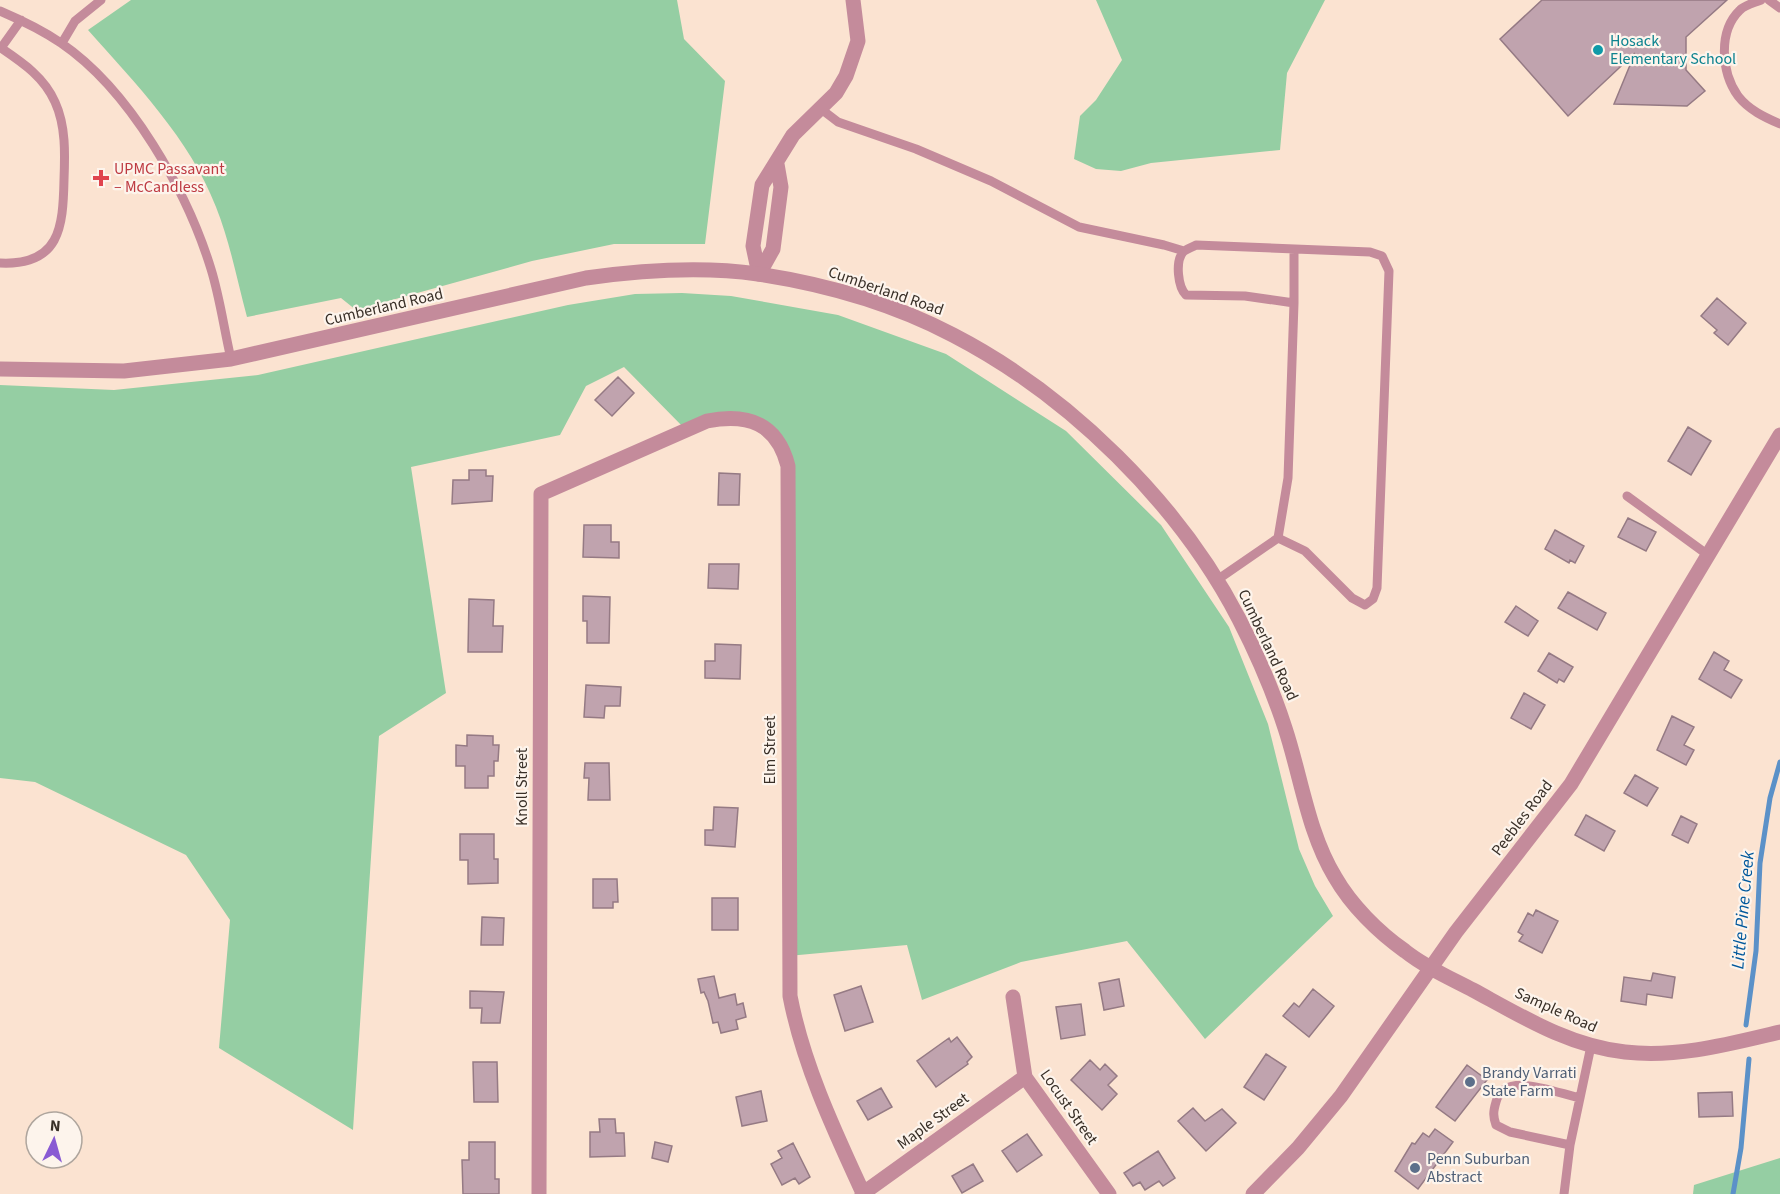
<svg xmlns="http://www.w3.org/2000/svg" width="1780" height="1194" viewBox="0 0 1780 1194" font-family="'Source Sans 3',sans-serif">
	<style>
		.green { fill: #95cea3 }
		.lines { fill: none; stroke-linecap: round; stroke-linejoin: round }
		.stream { stroke: #5b91c8; stroke-width: 5 }
		.building { fill: #c0a3ae; stroke: #957a84; stroke-width: 1.5 }
		.service { stroke: #c48b9b; stroke-width: 9 }
		.minor { stroke: #c48b9b; stroke-width: 15 }
		.tertiary { stroke: #c48b9b; stroke-width: 15 }
		.culture-dot { fill: #0f9aa8; stroke: #fdf4ec; stroke-width: 2 }
		.health-dot { fill: #e0444e; stroke: #fdf4ec; stroke-width: 2 }
		.service-dot { fill: #5c6f8a; stroke: #fdf4ec; stroke-width: 2 }
		.labels { text-anchor: middle; dominant-baseline: central; stroke-width: 4.5; stroke-linejoin: round; paint-order: stroke }
		.culture-label { font-size: 16px; fill: #0d838f; stroke: #fdf4ec; text-anchor: start }
		.health-label { font-size: 16px; fill: #be3a42; stroke: #fdf4ec; text-anchor: start }
		.street-label { font-size: 16px; fill: #382f27; stroke: #fdf4ec }
		.service-label { font-size: 16px; fill: #4e5e75; stroke: #fdf4ec; text-anchor: start }
		.water-label { font-size: 18px; font-style: italic; fill: #00589c; stroke: #fdf4ec }
	</style>
	<rect width="100%" height="100%" fill="#fbe3d1"/>
	<!-- green -->
	<path class="green" d="M 131,0 L 677,0 L 684,39 L 725,81 L 705,244 L 614,244 L 532,261 L 356,310 L 341,298 L 247,317 C 237,280 230,242 216,207 C 190,139 135,83 88,30 Z
		M 1096,0 L 1325,0 L 1287,73 L 1280,150 L 1151,163 L 1121,171 L 1096,169 L 1074,159 L 1080,116 L 1096,100 L 1122,60 Z
		M 682,293 L 731,296 L 838,315 L 946,354 L 1066,431 L 1161,525 L 1229,627 L 1268,724 L 1299,849 L 1315,886 L 1333,916 L 1205,1039 L 1127,941 L 1021,962 L 922,1000 L 907,945 L 788,956 L 785,455 L 744,419 L 686,430 L 624,367 L 586,386 L 560,435 L 411,467 L 446,693 L 379,736 L 353,1130 L 219,1048 L 230,920 L 186,855 L 35,782 L 0,778 L 0,385 L 114,390 L 258,375 L 568,305 L 635,294 Z
		M 1780,1158 L 1780,1194 L 1693,1194 L 1694,1185 Z"/>
	<g class="lines">
		<!-- stream -->
		<path class="stream" d="M 1746,1025 L 1756,951 L 1760,863 L 1770,798 L 1780,762
			M 1733,1194 L 1741,1148 L 1749,1059"/>
	</g>
	<!-- building -->
	<path class="building" d="M 1542,0 L 1727,0 L 1686,37 L 1686,70 L 1705,91 L 1687,106 L 1614,104 L 1635,53 L 1568,116 L 1500,39 Z
		M 1717,298 L 1746,323 L 1728,345 L 1714,333 L 1717,330 L 1701,316 Z
		M 618,377 L 634,393 L 612,416 L 595,400 Z
		M 1688,427 L 1711,441 L 1691,475 L 1668,461 Z
		M 469,470 L 486,470 L 486,476 L 493,476 L 492,501 L 452,504 L 453,480 L 469,480 Z
		M 719,473 L 740,474 L 739,505 L 718,505 Z
		M 1628,518 L 1656,532 L 1646,551 L 1618,537 Z
		M 584,525 L 611,525 L 611,542 L 619,542 L 619,558 L 583,557 Z
		M 1555,530 L 1584,546 L 1575,563 L 1570,560 L 1569,563 L 1545,549 Z
		M 709,564 L 739,564 L 738,589 L 708,588 Z
		M 1568,592 L 1606,613 L 1597,630 L 1558,608 Z
		M 583,596 L 610,597 L 609,643 L 587,643 L 587,621 L 583,621 Z
		M 469,599 L 494,600 L 493,626 L 503,626 L 502,652 L 468,652 Z
		M 1516,606 L 1538,621 L 1528,636 L 1505,622 Z
		M 715,644 L 741,645 L 740,679 L 705,678 L 705,661 L 715,661 Z
		M 1714,652 L 1729,661 L 1724,670 L 1742,680 L 1731,698 L 1699,679 Z
		M 1549,653 L 1573,667 L 1564,682 L 1559,679 L 1557,683 L 1538,671 Z
		M 586,685 L 621,687 L 620,706 L 605,706 L 604,718 L 584,717 Z
		M 1524,693 L 1545,705 L 1531,729 L 1511,718 Z
		M 1672,716 L 1694,727 L 1684,745 L 1694,750 L 1686,765 L 1657,750 Z
		M 467,735 L 493,736 L 493,745 L 499,745 L 498,761 L 494,761 L 494,776 L 488,776 L 488,788 L 465,788 L 465,766 L 456,766 L 456,745 L 467,746 Z
		M 585,763 L 609,763 L 610,800 L 588,800 L 589,778 L 584,778 Z
		M 1635,775 L 1658,788 L 1647,806 L 1624,793 Z
		M 714,807 L 738,808 L 735,847 L 705,845 L 705,830 L 713,830 Z
		M 1586,815 L 1615,831 L 1604,851 L 1575,835 Z
		M 1681,816 L 1697,824 L 1688,843 L 1672,835 Z
		M 460,834 L 494,834 L 494,859 L 498,859 L 498,883 L 468,884 L 468,860 L 460,860 Z
		M 593,879 L 617,879 L 618,902 L 613,902 L 613,908 L 593,908 Z
		M 712,898 L 738,898 L 738,930 L 712,930 Z
		M 1536,910 L 1558,921 L 1542,953 L 1519,941 L 1523,935 L 1518,932 L 1528,913 L 1533,916 Z
		M 482,917 L 504,918 L 503,945 L 481,945 Z
		M 1653,973 L 1675,977 L 1672,998 L 1647,994 L 1646,1005 L 1621,1001 L 1624,977 L 1651,981 Z
		M 714,976 L 719,998 L 735,994 L 737,1005 L 743,1003 L 746,1017 L 736,1020 L 738,1029 L 721,1033 L 718,1022 L 713,1023 L 708,1001 L 704,992 L 701,993 L 698,979 Z
		M 1119,979 L 1124,1006 L 1104,1010 L 1099,983 Z
		M 861,986 L 873,1022 L 845,1031 L 834,995 Z
		M 1313,989 L 1334,1006 L 1309,1037 L 1283,1016 L 1294,1003 L 1299,1007 Z
		M 470,991 L 504,992 L 500,1023 L 481,1023 L 482,1008 L 470,1008 Z
		M 1081,1004 L 1085,1035 L 1061,1039 L 1056,1007 Z
		M 957,1037 L 972,1057 L 967,1062 L 968,1064 L 936,1087 L 917,1061 L 949,1038 L 951,1042 Z
		M 1266,1054 L 1286,1067 L 1264,1100 L 1244,1087 Z
		M 1090,1060 L 1100,1070 L 1105,1064 L 1117,1076 L 1108,1085 L 1117,1094 L 1102,1110 L 1071,1080 Z
		M 473,1062 L 497,1062 L 498,1102 L 474,1102 Z
		M 1467,1065 L 1487,1080 L 1455,1121 L 1436,1107 Z
		M 881,1088 L 892,1107 L 868,1120 L 857,1101 Z
		M 761,1091 L 767,1121 L 742,1126 L 736,1097 Z
		M 1732,1092 L 1733,1116 L 1699,1117 L 1698,1093 Z
		M 1193,1108 L 1205,1121 L 1222,1109 L 1236,1123 L 1206,1151 L 1178,1121 Z
		M 599,1119 L 615,1119 L 616,1133 L 624,1133 L 625,1156 L 590,1157 L 590,1132 L 600,1132 Z
		M 1435,1129 L 1453,1142 L 1418,1189 L 1395,1171 L 1412,1143 L 1415,1144 L 1423,1133 L 1429,1137 Z
		M 1027,1134 L 1042,1155 L 1017,1172 L 1002,1151 Z
		M 469,1142 L 495,1142 L 495,1179 L 499,1179 L 499,1194 L 463,1194 L 462,1160 L 469,1160 Z
		M 655,1142 L 672,1146 L 668,1162 L 652,1158 Z
		M 793,1143 L 810,1177 L 799,1184 L 795,1178 L 782,1185 L 771,1164 L 782,1158 L 778,1151 Z
		M 1158,1151 L 1175,1178 L 1163,1186 L 1159,1181 L 1145,1190 L 1140,1182 L 1133,1186 L 1124,1173 Z
		M 973,1164 L 983,1181 L 962,1193 L 952,1176 Z"/>
	<g class="lines">
		<!-- service -->
		<path class="service" d="M 1761,0 C 1754,3 1745,5 1740,10 C 1718,31 1721,72 1738,96 C 1749,110 1764,117 1780,124
			M 1769,0 L 1780,8
			M 0,11 C 21,20 42,30 61,43 C 130,90 187,191 211,269 C 220,298 224,329 231,359
			M 62,43 L 75,21 L 101,0
			M 821,109 L 838,122 L 916,149 L 991,181 L 1079,227 L 1164,245 L 1184,251
			M 0,263 C 60,266 63,227 64,180 C 65,154 66,126 55,102 C 44,77 23,63 1,48 L 21,20
			M 1294,303 L 1294,249
			M 1627,496 L 1708,555
			M 1217,580 L 1278,538 L 1288,478 L 1294,303 L 1245,296 L 1186,295 C 1178,287 1175,262 1183,252 C 1186,249 1193,247 1196,245 L 1370,252 L 1382,256 L 1389,271 L 1377,588 L 1373,599 L 1365,605 L 1352,598 L 1305,551 L 1278,538
			M 1570,1145 L 1510,1132 L 1496,1125 C 1493,1116 1493,1112 1496,1102 C 1504,1070 1556,1093 1580,1098
			M 1564,1194 L 1570,1145 L 1591,1046"/>
		<!-- minor -->
		<path class="minor" d="M 759,274 L 753,246 L 762,185 L 793,135 L 836,93 L 846,76 L 858,41 L 853,0
			M 759,274 L 773,249 L 781,187 L 777,164
			M 1013,997 L 1025,1077 L 1109,1194
			M 539,1194 L 541,494 L 707,421 C 748,413 777,423 788,466 L 790,996 C 803,1064 834,1130 863,1193
			M 862,1194 L 1025,1077"/>
		<!-- tertiary -->
		<path class="tertiary" d="M 0,369 L 124,371 L 231,359 L 586,278 C 643,270 701,266 758,274 C 824,284 894,304 953,335 C 1069,395 1179,503 1239,619 C 1257,654 1273,691 1285,728 C 1301,776 1308,833 1335,877 C 1351,905 1378,932 1405,951 C 1425,967 1450,978 1473,990 C 1521,1016 1569,1046 1625,1052 C 1678,1058 1729,1044 1780,1032
			M 1253,1194 L 1298,1148 L 1341,1096 L 1456,932 L 1571,784 L 1780,435"/>
	</g>
	<!-- markers -->
	<circle class="culture-dot" cx="1598" cy="50" r="6"/>
	<path class="health-dot" d="M98 169h6v6h6v6h-6v6h-6v-6h-6v-6h6z"/>
	<g class="service-dot">
		<circle cx="1470" cy="1082" r="6"/>
		<circle cx="1415" cy="1168" r="6"/>
	</g>
	<g class="labels">
		<!-- culture labels -->
		<g class="culture-label">
			<text x="1610" y="41">Hosack<tspan x="1610" dy="18">Elementary School</tspan></text>
		</g>
		<!-- health labels -->
		<g class="health-label">
			<text x="114" y="169">UPMC Passavant<tspan x="114" dy="18">– McCandless</tspan></text>
		</g>
		<!-- street labels -->
		<g class="street-label">
			<text transform="translate(886 291) rotate(19)">Cumberland Road</text>
			<text transform="translate(384 307) rotate(-13)">Cumberland Road</text>
			<text transform="translate(1268 645) rotate(65)">Cumberland Road</text>
			<text transform="translate(770 750) rotate(-90)">Elm Street</text>
			<text transform="translate(522 787) rotate(-90)">Knoll Street</text>
			<text transform="translate(1522 818) rotate(-53)">Peebles Road</text>
			<text transform="translate(1556 1010) rotate(24)">Sample Road</text>
			<text transform="translate(1069 1107) rotate(55)">Locust Street</text>
			<text transform="translate(933 1121) rotate(-36)">Maple Street</text>
		</g>
		<!-- service labels -->
		<g class="service-label">
			<text x="1482" y="1073">Brandy Varrati<tspan x="1482" dy="18">State Farm</tspan></text>
			<text x="1427" y="1159">Penn Suburban<tspan x="1427" dy="18">Abstract</tspan></text>
		</g>
		<!-- water labels -->
		<g class="water-label">
			<text transform="translate(1743 910) rotate(-85)">Little Pine Creek</text>
		</g>
	</g>
	<!-- north arrow -->
	<g transform="translate(54 1140) rotate(5)"><circle r="28" fill="#fdf4ec" stroke="#aea59d" stroke-width="1.5"/>
	<path d="M0-4.5L10 22L0 15L-10 22Z" fill="#895ad3"/>
	<text y="-9" font-size="16" font-weight="bold" text-anchor="middle" fill="#382f27">N</text>
	</g>
</svg>
